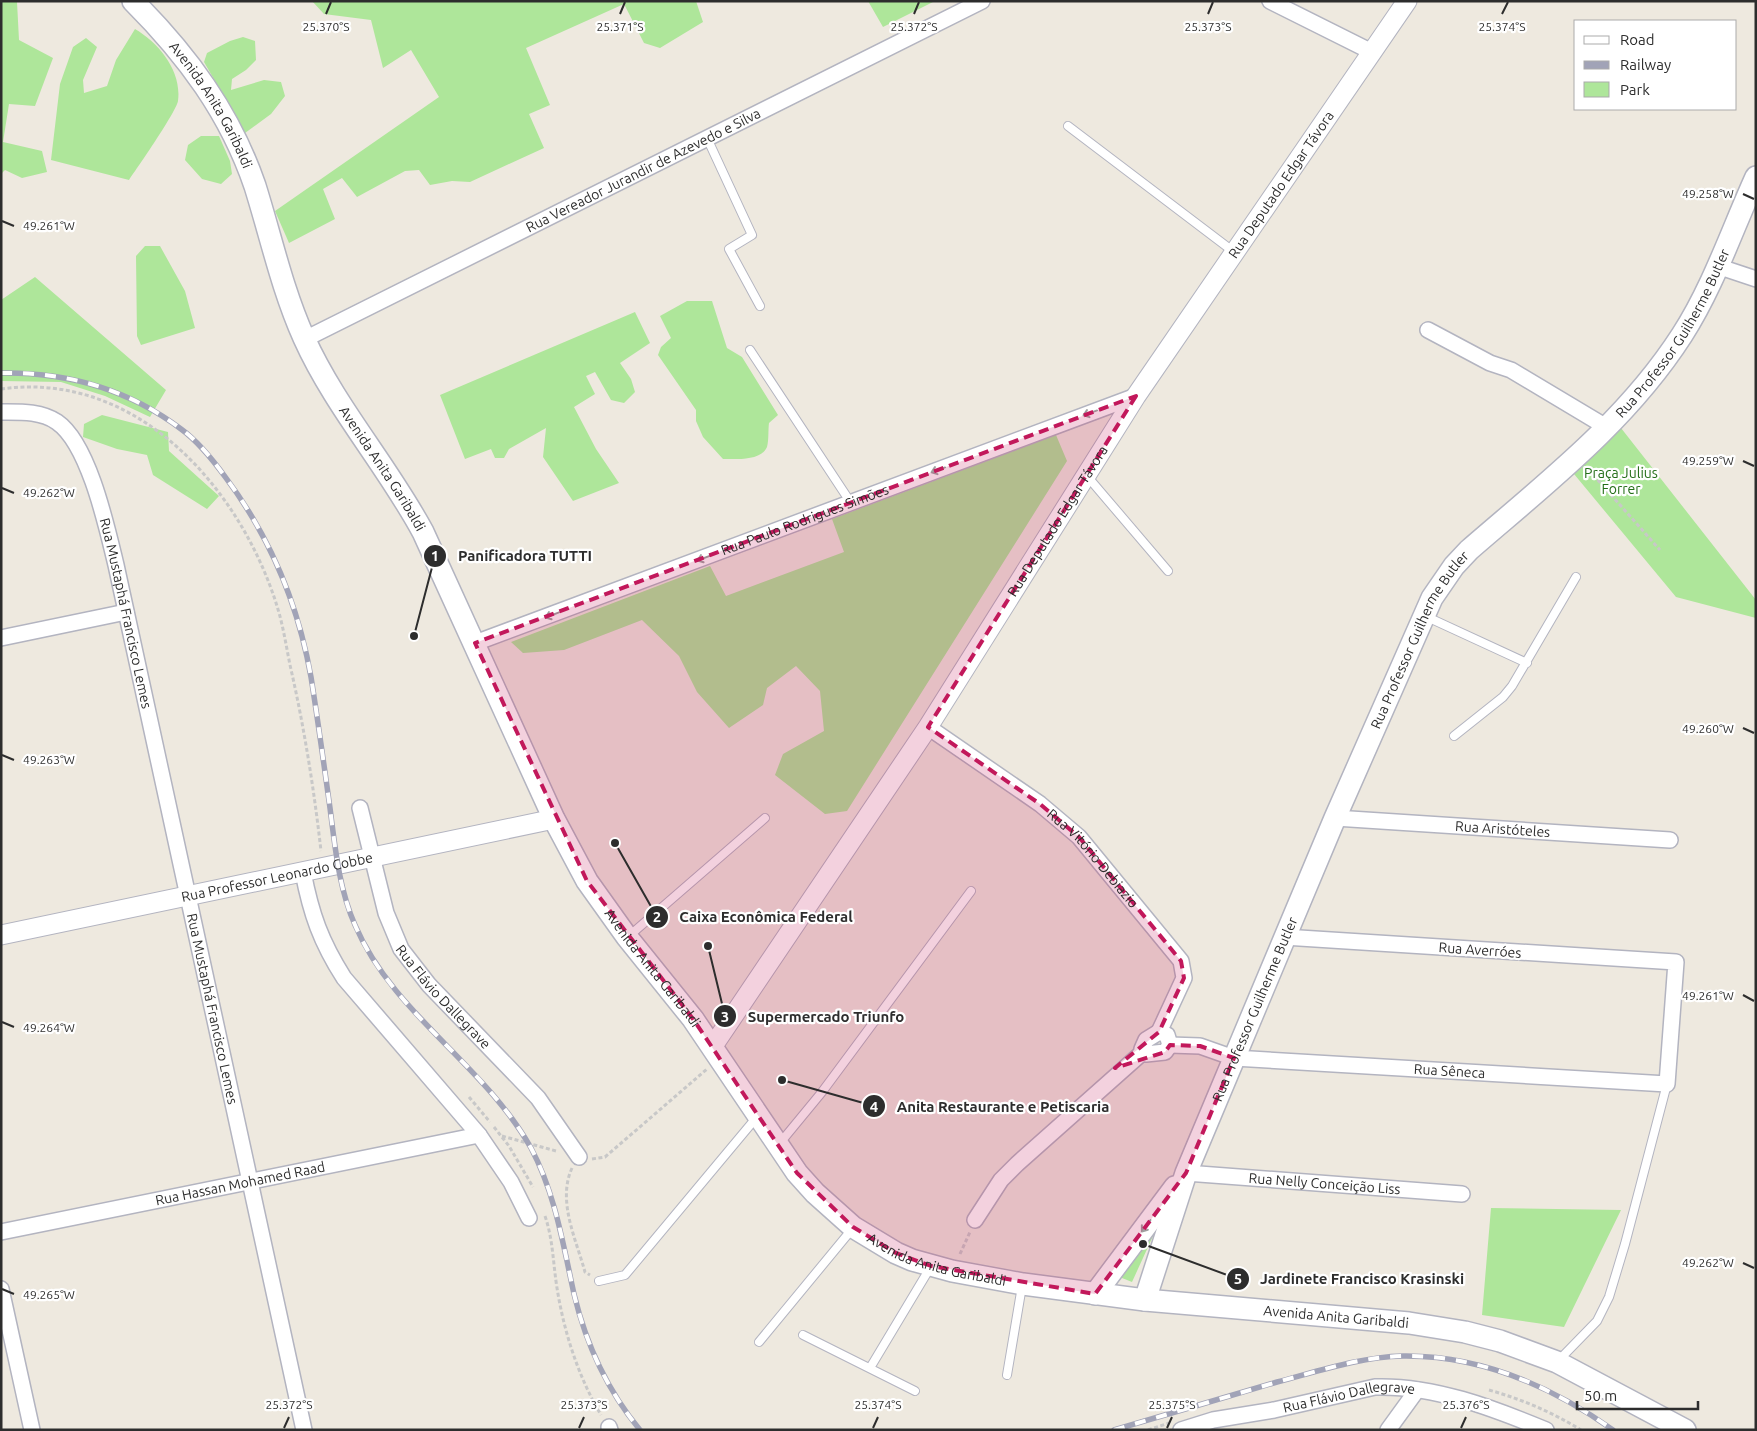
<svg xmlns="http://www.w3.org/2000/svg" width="1757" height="1431" viewBox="0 0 1757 1431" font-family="Ubuntu,sans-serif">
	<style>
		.green { fill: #aee69a }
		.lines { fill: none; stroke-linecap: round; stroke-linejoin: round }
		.service-casing { stroke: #b3b4c0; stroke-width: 10 }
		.minor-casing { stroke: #b3b4c0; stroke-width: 18 }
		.tertiary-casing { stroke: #b3b4c0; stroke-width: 21 }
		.secondary-casing { stroke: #b3b4c0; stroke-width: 24 }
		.path { stroke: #c8c8c8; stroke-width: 3; stroke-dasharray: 4 2.5; stroke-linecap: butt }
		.service { stroke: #fff; stroke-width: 8 }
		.minor { stroke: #fff; stroke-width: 15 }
		.tertiary { stroke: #fff; stroke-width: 19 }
		.secondary { stroke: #fff; stroke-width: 21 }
		.rail-casing { stroke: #a1a3b7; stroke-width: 5.5 }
		.rail { stroke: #fff; stroke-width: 4; stroke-dasharray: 11; stroke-linecap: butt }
		.oneway { stroke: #a0a0a0 }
		.marked { fill: #c2185b; fill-opacity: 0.2; stroke: #c2185b; stroke-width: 4; stroke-dasharray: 10 6; stroke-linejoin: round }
		.ticks { fill: none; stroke: #2d2d2d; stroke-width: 2 }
		.labels { text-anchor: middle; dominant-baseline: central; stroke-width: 4.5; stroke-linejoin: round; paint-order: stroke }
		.street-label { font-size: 14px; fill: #2d2d2d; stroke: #fff }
		.park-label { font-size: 14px; fill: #246e18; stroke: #fff }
		.ticks-label { font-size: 12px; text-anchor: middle; fill: #2d2d2d; stroke: #fff; stroke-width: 4.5; stroke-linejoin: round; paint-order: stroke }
		.leader { fill: none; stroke: #2d2d2d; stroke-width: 2 }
		.callout-dot { fill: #2d2d2d; stroke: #fff; stroke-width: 2 }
		.mark-label { font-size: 15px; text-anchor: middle; font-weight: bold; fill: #fff }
		.callout-label { font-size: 15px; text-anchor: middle; font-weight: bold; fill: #2d2d2d; stroke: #fff; stroke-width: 4.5; stroke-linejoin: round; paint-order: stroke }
	</style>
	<rect width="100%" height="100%" fill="#eee9df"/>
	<!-- green -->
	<path class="green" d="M 1,1 L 17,2 L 19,40 L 53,58 L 35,106 L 9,104 L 3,142 L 42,151 L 47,172 L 22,178 L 5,170 L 1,174 Z
		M 312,1 L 696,1 L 703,22 L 660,48 L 644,43 L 624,4 L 526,48 L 550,105 L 529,114 L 544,148 L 470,182 L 452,181 L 430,185 L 419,170 L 405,171 L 357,197 L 342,178 L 323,189 L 335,219 L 289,243 L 275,211 L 439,97 L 411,50 L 383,68 L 371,20 L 324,14 Z
		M 868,1 L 935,1 L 883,27 Z
		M 135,29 C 159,43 182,71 178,101 C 176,112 138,167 129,180 L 51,160 L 60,84 L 73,47 L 86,38 L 97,47 L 83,80 L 84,93 L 107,86 L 116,60 Z
		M 243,37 L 255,41 L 256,60 L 246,70 L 232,79 L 231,90 L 264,80 L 281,82 L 285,96 L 271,114 L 245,133 L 204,62 L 207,53 L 230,41 Z
		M 201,136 L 219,136 L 230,161 L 232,174 L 221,184 L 202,179 L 185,160 L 188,145 Z
		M 145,246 L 160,246 L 185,291 L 195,328 L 141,345 L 137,336 L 136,256 Z
		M 35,277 L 166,390 L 150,417 L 105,396 L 61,382 L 1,381 L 1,300 Z
		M 687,301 L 712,301 L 727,348 L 742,357 L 778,415 L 769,423 C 768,430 769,440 767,447 C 761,461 736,459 723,459 L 703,437 L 696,421 L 696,410 L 658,355 L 661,347 L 671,338 L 660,316 Z
		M 635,312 L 650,343 L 620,363 L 631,379 L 635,392 L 624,403 L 611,400 L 595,372 L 586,376 L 595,394 L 574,407 L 596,449 L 619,483 L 573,501 L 543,457 L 546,428 L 509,449 L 504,458 L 495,458 L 491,449 L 465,459 L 440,395 Z
		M 102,415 L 168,432 L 169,451 L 219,496 L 207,509 L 153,475 L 147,455 L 117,449 L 83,437 L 84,424 Z
		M 1621,428 L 1756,600 L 1756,618 L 1676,597 L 1574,474 Z
		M 1056,435 L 1067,461 L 847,811 L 825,814 L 775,775 L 783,754 L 824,731 L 820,691 L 796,666 L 767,688 L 763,705 L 729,728 L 697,692 L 679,656 L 642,620 L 564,650 L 523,653 L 511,642 L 710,566 L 726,596 L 844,552 L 832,519 Z
		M 1491,1208 L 1621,1210 L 1564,1327 L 1482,1315 Z
		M 1164,1212 L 1132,1282 L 1117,1276 Z"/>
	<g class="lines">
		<defs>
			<path id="service" d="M 1068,126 L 1234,252
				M 707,138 L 752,235 L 729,249 L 760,306
				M 750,350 L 851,503
				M 1087,476 L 1168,571
				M 1425,616 L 1527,663
				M 1454,736 L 1503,697 L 1512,686 L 1576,577
				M 629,936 L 765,818
				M 780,1143 L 822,1092 L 971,891
				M 599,1281 L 625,1275 L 756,1118
				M 803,1335 L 915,1391
				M 759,1342 L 853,1228
				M 1558,1361 L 1597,1321 L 1609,1297 L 1625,1244 L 1667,1084
				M 870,1368 L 930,1268
				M 1007,1375 L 1022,1286"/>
			<g id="minor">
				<path d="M 1270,1 L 1372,52"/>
				<path d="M 1717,266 L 1756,279"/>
				<path d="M 1428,330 L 1490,363 L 1511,370 L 1608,428"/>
				<path id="s1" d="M 305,339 L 982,1"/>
				<path id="s2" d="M 1,412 C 20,412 41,411 57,422 C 89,444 107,528 116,565 L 304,1430"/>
				<path d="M 1,638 L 126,612"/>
				<path id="s3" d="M 475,643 L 1136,396"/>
				<path id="s4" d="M 928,727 L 1040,804 L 1079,837 L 1181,961 L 1184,978 L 1159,1032"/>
				<path id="s5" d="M 360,808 L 386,913 L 401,949 L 429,985 L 538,1098 L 579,1157"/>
				<path id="s6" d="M 1335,818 L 1670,840"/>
				<path d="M 303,872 C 311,914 321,942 344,978 L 479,1135 L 511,1182 L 529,1218"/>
				<path d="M 1159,1032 L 1167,1035 L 1170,1045 L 1165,1052 L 1146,1054 L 1142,1049 L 1146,1040 Z"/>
				<path id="s7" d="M 1170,1045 L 1200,1046 L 1234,1058 L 1667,1084 L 1676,962 L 1284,937"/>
				<path id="s8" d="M 1186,1173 L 1462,1194"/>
				<path d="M 975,1220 L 1001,1180 L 1017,1164 L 1143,1052"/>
				<path id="s9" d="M 1,1232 L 479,1135"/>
				<path d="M 1,1289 L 32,1430"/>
				<path d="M 609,1427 L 610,1430"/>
				<path id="s10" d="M 1181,1430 L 1213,1420 L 1274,1410 L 1375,1387 C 1433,1385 1493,1408 1546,1430"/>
				<path d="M 1388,1430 L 1417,1390"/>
			</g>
			<g id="tertiary">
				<path id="s11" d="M 1,935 L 554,819"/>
				<path id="s12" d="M 713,1046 L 928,727 L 1136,396 L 1407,1"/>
			</g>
			<g id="secondary">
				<path id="s13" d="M 133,1 C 187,55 230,113 255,186 C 271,237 282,289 304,338 C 335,407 387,465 423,532 L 554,819 L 587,881 L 627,937 L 693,1019 L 797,1173 L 815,1193 L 853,1227 L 896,1253 L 912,1260 L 952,1271 L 1023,1284 L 1145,1300 L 1409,1323 L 1465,1332 L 1500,1341 L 1557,1362 L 1685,1430"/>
				<path d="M 1095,1294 L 1175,1187"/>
				<path id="s14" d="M 1145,1300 L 1186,1173 L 1335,818 L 1432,598 L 1454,566 L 1469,550 C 1545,484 1626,422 1682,335 C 1713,287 1732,230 1756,177"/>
			</g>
		</defs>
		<!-- service casing -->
		<use href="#service" class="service-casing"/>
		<!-- minor casing -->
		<use href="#minor" class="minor-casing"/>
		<!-- tertiary casing -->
		<use href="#tertiary" class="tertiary-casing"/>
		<!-- secondary casing -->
		<use href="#secondary" class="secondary-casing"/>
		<!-- path -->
		<path class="path" d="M 1,389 C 136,370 240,487 277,606 C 283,625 286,645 290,665 C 304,726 314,789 321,851
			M 1589,470 L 1660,550
			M 469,1097 L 490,1122
			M 494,1127 L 509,1146 L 533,1187
			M 502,1136 L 556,1151
			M 592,1159 L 605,1157 L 707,1069
			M 572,1168 C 557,1201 576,1239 585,1272 L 590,1275
			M 545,1216 C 553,1239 553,1263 557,1288 C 564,1332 578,1376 601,1415
			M 960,1254 L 970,1232
			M 1489,1390 C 1521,1399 1552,1412 1581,1430
			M 1148,1430 L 1169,1423"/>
		<!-- service -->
		<use href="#service" class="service"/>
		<!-- minor -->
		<use href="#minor" class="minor"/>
		<!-- tertiary -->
		<use href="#tertiary" class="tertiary"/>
		<!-- secondary -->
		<use href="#secondary" class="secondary"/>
		<defs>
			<path id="rail" d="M 1,373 C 68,372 128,389 181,429 C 199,442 213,460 226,478 C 270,537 298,604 311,677 C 318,721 324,765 330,808 C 335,847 339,889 355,925 C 393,1014 484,1064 531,1148 C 555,1193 563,1244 574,1294 C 586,1344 607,1390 640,1430
				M 1114,1430 C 1168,1414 1223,1398 1277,1382 C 1319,1371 1360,1357 1403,1356 C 1480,1355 1551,1386 1613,1430"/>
		</defs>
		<!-- rail casing -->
		<use href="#rail" class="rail-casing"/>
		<!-- rail -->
		<use href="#rail" class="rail"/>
	</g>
	<!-- one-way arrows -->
	<defs><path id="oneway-shaft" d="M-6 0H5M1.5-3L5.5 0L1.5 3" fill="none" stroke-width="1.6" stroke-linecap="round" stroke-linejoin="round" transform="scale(1.25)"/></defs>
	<g class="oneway">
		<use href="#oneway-shaft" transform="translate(1090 413) rotate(160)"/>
		<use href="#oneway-shaft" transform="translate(938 470) rotate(160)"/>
		<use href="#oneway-shaft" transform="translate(704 558) rotate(159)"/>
		<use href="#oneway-shaft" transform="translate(552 615) rotate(159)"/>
		<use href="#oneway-shaft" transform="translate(1146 1226) rotate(127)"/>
	</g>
	<!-- marked area -->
	<path class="marked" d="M 1136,396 L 928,727 L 1040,804 L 1079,837 L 1181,961 L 1184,978 L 1159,1032 L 1115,1068 L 1165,1052 L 1170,1045 L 1200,1046 L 1234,1058 L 1186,1173 L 1095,1294 L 931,1266 L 896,1253 L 853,1227 L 797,1173 L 693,1019 L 587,881 L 475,643 Z"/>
	<!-- ticks -->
	<path class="ticks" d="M 326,14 L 331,2M 620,14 L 625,2M 914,14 L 919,2M 1208,14 L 1213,2M 1502,14 L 1508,2M 1743,194 L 1754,199M 2,221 L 14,226M 1743,461 L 1754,466M 2,488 L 14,493M 1743,728 L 1754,733M 2,755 L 14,760M 1743,995 L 1754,1001M 2,1022 L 14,1027M 1743,1263 L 1754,1268M 2,1289 L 14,1294M 284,1428 L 289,1417M 579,1428 L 584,1417M 873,1428 L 878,1417M 1167,1428 L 1172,1417M 1461,1428 L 1466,1417"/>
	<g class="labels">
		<!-- street labels -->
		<g class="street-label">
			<text stroke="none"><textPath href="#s13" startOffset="131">Avenida Anita Garibaldi</textPath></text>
			<text stroke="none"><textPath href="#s1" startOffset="378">Rua Vereador Jurandir de Azevedo e Silva</textPath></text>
			<text stroke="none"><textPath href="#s12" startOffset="1032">Rua Deputado Edgar Távora</textPath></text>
			<text stroke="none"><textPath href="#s14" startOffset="1120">Rua Professor Guilherme Butler</textPath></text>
			<text stroke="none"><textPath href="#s13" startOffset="536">Avenida Anita Garibaldi</textPath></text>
			<text stroke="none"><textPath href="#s3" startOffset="352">Rua Paulo Rodrigues Simões</textPath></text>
			<text stroke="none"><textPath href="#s12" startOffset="628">Rua Deputado Edgar Távora</textPath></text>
			<text stroke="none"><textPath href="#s2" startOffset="264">Rua Mustaphá Francisco Lemes</textPath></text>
			<text stroke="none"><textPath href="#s14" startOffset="716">Rua Professor Guilherme Butler</textPath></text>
			<text stroke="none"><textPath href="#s6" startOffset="168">Rua Aristóteles</textPath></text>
			<text stroke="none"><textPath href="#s4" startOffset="212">Rua Vitório Debiazio</textPath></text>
			<text stroke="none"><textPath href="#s11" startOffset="282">Rua Professor Leonardo Cobbe</textPath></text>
			<text transform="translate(1480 950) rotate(4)">Rua Averróes</text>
			<text stroke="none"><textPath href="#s13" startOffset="1106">Avenida Anita Garibaldi</textPath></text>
			<text stroke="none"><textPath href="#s5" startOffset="211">Rua Flávio Dallegrave</textPath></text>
			<text stroke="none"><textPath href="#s2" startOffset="669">Rua Mustaphá Francisco Lemes</textPath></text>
			<text stroke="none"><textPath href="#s14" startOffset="311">Rua Professor Guilherme Butler</textPath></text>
			<text stroke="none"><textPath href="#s7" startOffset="282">Rua Sêneca</textPath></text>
			<text stroke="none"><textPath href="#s8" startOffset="139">Rua Nelly Conceição Liss</textPath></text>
			<text stroke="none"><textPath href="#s9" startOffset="244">Rua Hassan Mohamed Raad</textPath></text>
			<text stroke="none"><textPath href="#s13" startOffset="1526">Avenida Anita Garibaldi</textPath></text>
			<text stroke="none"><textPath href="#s13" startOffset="1931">Avenida Anita Garibaldi</textPath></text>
			<text stroke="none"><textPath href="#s10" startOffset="172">Rua Flávio Dallegrave</textPath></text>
		</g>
		<!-- park labels -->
		<g class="park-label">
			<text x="1621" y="473">Praça Julius<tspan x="1621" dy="16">Forrer</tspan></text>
		</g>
	</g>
	<g class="ticks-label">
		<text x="326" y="31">25.370°S</text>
		<text x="914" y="31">25.372°S</text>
		<text x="1208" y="31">25.373°S</text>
		<text x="1502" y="31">25.374°S</text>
		<text x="620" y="31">25.371°S</text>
		<text x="1708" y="198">49.258°W</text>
		<text x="49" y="230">49.261°W</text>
		<text x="1708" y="465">49.259°W</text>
		<text x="49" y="497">49.262°W</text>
		<text x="1708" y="733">49.260°W</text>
		<text x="49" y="764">49.263°W</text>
		<text x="1708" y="1000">49.261°W</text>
		<text x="49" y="1032">49.264°W</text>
		<text x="1708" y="1267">49.262°W</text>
		<text x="49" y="1299">49.265°W</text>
		<text x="289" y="1409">25.372°S</text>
		<text x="584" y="1409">25.373°S</text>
		<text x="878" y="1409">25.374°S</text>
		<text x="1172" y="1409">25.375°S</text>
		<text x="1466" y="1409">25.376°S</text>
	</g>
	<!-- callouts -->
	<path class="leader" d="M414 636L435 556M615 843L657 917M708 946L725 1016M782 1080L874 1106M1143 1244L1238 1279"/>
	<g class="callout-dot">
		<circle cx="414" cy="636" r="5"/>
		<circle cx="615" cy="843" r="5"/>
		<circle cx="708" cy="946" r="5"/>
		<circle cx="782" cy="1080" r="5"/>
		<circle cx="1143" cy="1244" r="5"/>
		<circle cx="435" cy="556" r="12"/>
		<circle cx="657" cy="917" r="12"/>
		<circle cx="725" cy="1016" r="12"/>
		<circle cx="874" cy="1106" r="12"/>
		<circle cx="1238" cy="1279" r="12"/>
	</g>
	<g class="mark-label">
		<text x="435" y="561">1</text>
		<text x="657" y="922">2</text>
		<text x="725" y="1022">3</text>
		<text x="874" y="1112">4</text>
		<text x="1238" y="1284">5</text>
	</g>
	<g class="callout-label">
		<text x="525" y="561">Panificadora TUTTI</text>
		<text x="766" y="922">Caixa Econômica Federal</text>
		<text x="826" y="1022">Supermercado Triunfo</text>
		<text x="1003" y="1112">Anita Restaurante e Petiscaria</text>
		<text x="1362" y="1284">Jardinete Francisco Krasinski</text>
	</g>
	<!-- border -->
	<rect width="1757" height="1431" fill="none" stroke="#2d2d2d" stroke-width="5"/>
	<!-- legend -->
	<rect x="1574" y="20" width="162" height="90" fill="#ffffff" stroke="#ababab"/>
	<rect x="1584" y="36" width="25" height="8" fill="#ffffff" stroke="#ababab"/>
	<text x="1620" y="45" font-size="15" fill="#2d2d2d">Road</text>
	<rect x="1584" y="61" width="25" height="8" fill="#a1a3b7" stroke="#ababab"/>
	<text x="1620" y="70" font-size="15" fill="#2d2d2d">Railway</text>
	<rect x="1584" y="82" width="25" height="15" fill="#aee69a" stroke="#ababab"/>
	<text x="1620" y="95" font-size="15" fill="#2d2d2d">Park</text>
	<!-- scale -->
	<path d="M1577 1401v8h121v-8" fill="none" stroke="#2d2d2d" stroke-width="2.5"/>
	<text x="1584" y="1401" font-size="15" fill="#2d2d2d" stroke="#ffffff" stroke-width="4" paint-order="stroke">50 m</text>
</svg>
